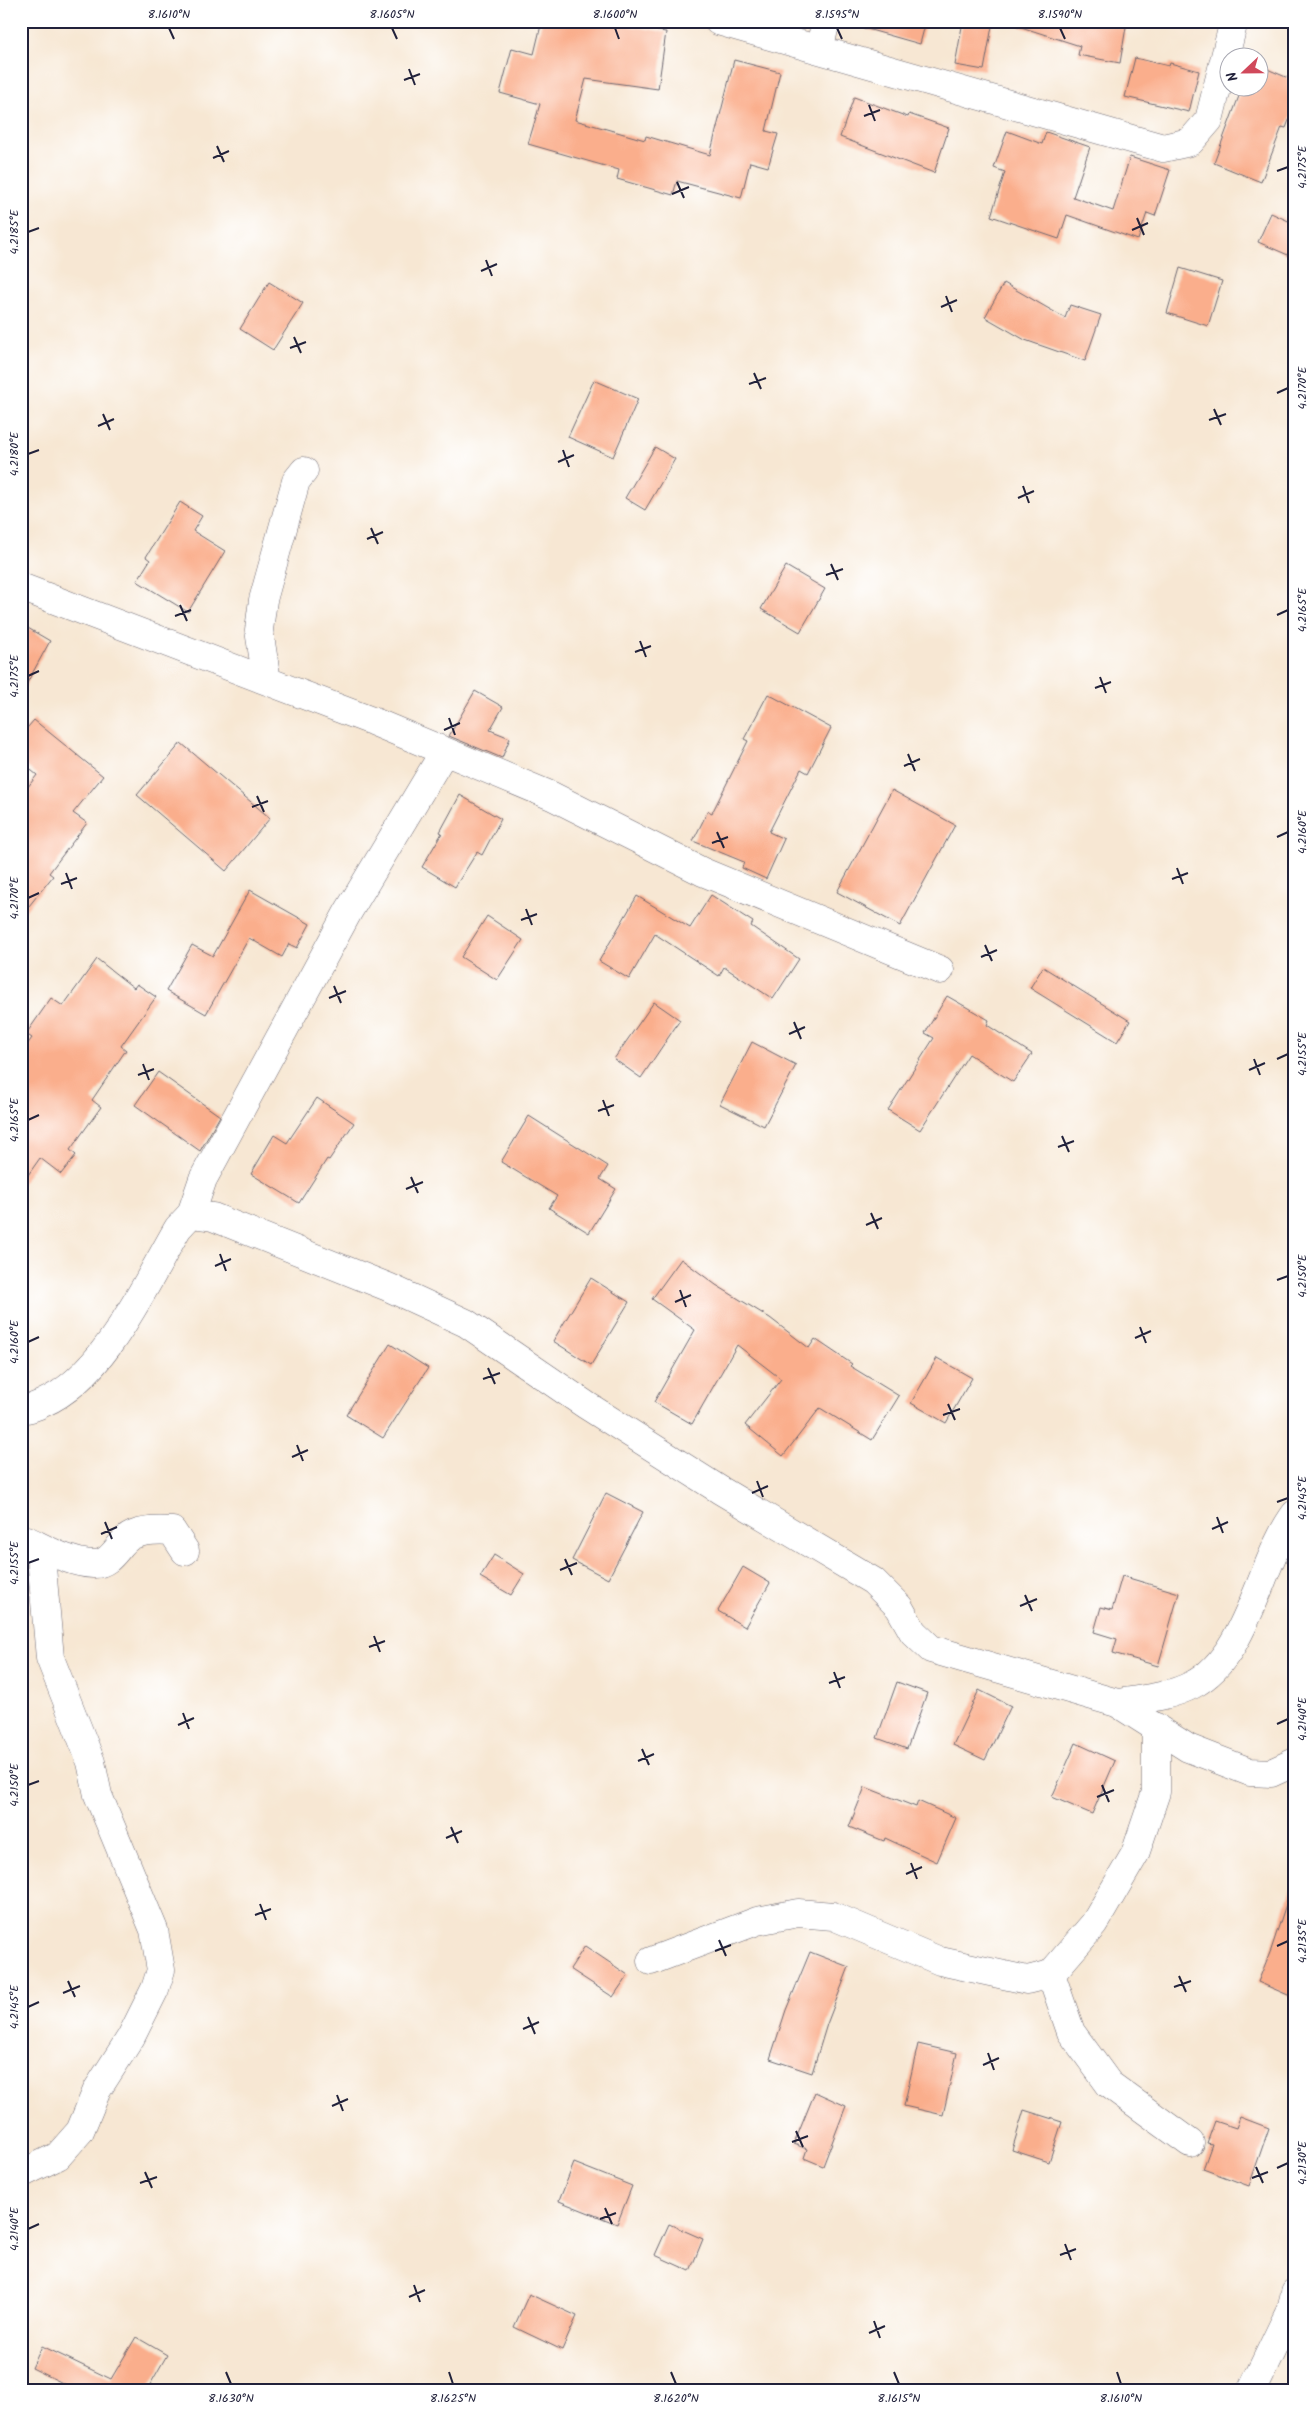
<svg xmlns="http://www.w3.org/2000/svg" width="1316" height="2411" viewBox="0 0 1316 2411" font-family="Kalam,sans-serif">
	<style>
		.building { fill: #faae8c }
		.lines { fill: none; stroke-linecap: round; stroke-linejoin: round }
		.minor-casing { stroke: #6d6770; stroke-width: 29 }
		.minor { stroke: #fff; stroke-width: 28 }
		.ticks { fill: none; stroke: #22223b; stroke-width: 2 }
		.neatline { fill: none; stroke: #22223b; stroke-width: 2 }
		.ticks-label { font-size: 12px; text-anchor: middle; fill: #22223b }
	</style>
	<rect width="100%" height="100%" fill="#fff"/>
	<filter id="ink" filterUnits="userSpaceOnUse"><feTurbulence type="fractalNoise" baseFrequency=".02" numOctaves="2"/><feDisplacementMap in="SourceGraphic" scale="10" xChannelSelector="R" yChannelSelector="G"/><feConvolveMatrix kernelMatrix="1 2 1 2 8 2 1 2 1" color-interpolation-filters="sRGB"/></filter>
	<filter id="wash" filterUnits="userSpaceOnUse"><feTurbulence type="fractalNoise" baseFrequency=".0096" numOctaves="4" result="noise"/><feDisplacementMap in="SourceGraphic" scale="20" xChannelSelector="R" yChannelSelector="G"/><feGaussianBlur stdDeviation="1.12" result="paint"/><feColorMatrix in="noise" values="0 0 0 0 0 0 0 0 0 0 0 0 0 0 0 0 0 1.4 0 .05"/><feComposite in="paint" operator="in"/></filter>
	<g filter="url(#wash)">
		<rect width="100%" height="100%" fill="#f7e7d3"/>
		<g id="blocks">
			<!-- building -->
			<path class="building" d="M 542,21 L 596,21 L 666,32 L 658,89 L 586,79 L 575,120 L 645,140 L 646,136 L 710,155 L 734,60 L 780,72 L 766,131 L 778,134 L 768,167 L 750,162 L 741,198 L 677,181 L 673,195 L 617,179 L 619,170 L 528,144 L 540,104 L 500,93 L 512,48 L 534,54 Z
				M 861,21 L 926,21 L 920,44 L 860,27 Z
				M 963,21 L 993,21 L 984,70 L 955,65 Z
				M 1016,21 L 1127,21 L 1120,63 L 1078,55 L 1080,46 L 1015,25 Z
				M 1135,58 L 1169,66 L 1170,63 L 1199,71 L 1189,112 L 1125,97 Z
				M 1258,65 L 1295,81 L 1295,105 L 1286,128 L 1282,127 L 1261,182 L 1214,163 L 1242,88 L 1258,88 Z
				M 854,97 L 908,117 L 909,114 L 949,128 L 934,173 L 840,137 Z
				M 1007,131 L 1042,144 L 1046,132 L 1090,147 L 1073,197 L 1113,211 L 1130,157 L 1170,170 L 1155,216 L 1147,213 L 1138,240 L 1067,215 L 1059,239 L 991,216 L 1005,172 L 994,168 Z
				M 1271,213 L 1295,224 L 1295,258 L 1258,242 Z
				M 1180,268 L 1222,281 L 1208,326 L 1167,313 Z
				M 269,282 L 303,303 L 273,350 L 240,329 Z
				M 1004,283 L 1065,318 L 1070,305 L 1101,315 L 1085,361 L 1025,340 L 985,317 Z
				M 594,380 L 638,399 L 613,457 L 568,437 Z
				M 655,447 L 675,459 L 645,510 L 625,498 Z
				M 180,502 L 202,516 L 193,531 L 225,551 L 188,612 L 137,581 L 150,560 L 146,557 Z
				M 786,566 L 825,589 L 800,632 L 761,609 Z
				M 21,624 L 50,641 L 21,694 Z
				M 475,691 L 503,707 L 490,730 L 510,738 L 502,758 L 449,736 Z
				M 768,694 L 831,728 L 808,773 L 801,769 L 769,832 L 784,839 L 766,879 L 742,868 L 744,862 L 693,841 L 708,811 L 712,813 L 748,741 L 744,739 Z
				M 34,720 L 103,776 L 73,813 L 87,823 L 49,873 L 53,876 L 21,916 L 21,796 L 37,775 L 21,762 L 21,735 Z
				M 181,743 L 270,818 L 226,871 L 137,795 Z
				M 892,790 L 955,825 L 900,926 L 837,892 Z
				M 460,795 L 501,819 L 482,855 L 477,852 L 455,887 L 422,867 L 442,833 L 440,832 Z
				M 250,890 L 310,924 L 297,948 L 289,944 L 282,957 L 249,938 L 206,1014 L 166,991 L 192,945 L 213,956 Z
				M 711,895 L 753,922 L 751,926 L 799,959 L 773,999 L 724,967 L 719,976 L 655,934 L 629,979 L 599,961 L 637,896 L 690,928 Z
				M 487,916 L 523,940 L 497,980 L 461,957 Z
				M 97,959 L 134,988 L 137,984 L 156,997 L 121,1046 L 126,1050 L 92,1100 L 101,1107 L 70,1150 L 76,1155 L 61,1174 L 40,1158 L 21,1185 L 21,1053 L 32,1038 L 26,1034 L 51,998 L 63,1006 Z
				M 1043,967 L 1130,1021 L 1117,1042 L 1030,988 Z
				M 947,996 L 989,1020 L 987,1025 L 1032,1054 L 1013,1082 L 969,1054 L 920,1130 L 888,1110 L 934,1038 L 925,1033 Z
				M 654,1002 L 680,1020 L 641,1078 L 614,1059 Z
				M 752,1042 L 796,1065 L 764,1126 L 720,1104 Z
				M 158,1072 L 220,1116 L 200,1151 L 135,1105 Z
				M 317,1098 L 354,1123 L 329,1160 L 327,1159 L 299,1203 L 251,1174 L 274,1135 L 287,1143 Z
				M 529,1116 L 608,1166 L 600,1179 L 616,1189 L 589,1233 L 549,1208 L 557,1196 L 501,1162 Z
				M 681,1259 L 716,1285 L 770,1318 L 809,1348 L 815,1339 L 852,1364 L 850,1366 L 899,1396 L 872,1440 L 820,1408 L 783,1456 L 745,1425 L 781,1379 L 737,1345 L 692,1424 L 654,1402 L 695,1330 L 652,1299 Z
				M 591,1278 L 629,1302 L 591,1365 L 553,1341 Z
				M 390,1344 L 428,1368 L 383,1438 L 346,1415 Z
				M 937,1358 L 972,1378 L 946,1423 L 911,1403 Z
				M 606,1493 L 643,1512 L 608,1579 L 572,1560 Z
				M 494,1555 L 524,1574 L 511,1595 L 480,1577 Z
				M 743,1567 L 770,1583 L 745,1627 L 718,1611 Z
				M 1122,1576 L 1179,1593 L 1158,1666 L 1113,1653 L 1117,1639 L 1094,1632 L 1101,1607 L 1112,1610 Z
				M 897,1682 L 927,1693 L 907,1749 L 877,1738 Z
				M 979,1690 L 1011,1706 L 985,1760 L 953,1745 Z
				M 1076,1743 L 1115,1761 L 1092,1814 L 1052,1797 Z
				M 865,1787 L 916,1807 L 918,1801 L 956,1818 L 937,1862 L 885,1838 L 884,1841 L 849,1827 Z
				M 1291,1889 L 1295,1890 L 1295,1998 L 1258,1982 L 1271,1950 Z
				M 585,1946 L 628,1975 L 613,1997 L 570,1969 Z
				M 810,1952 L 849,1967 L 827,2024 L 812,2073 L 770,2059 L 786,2010 Z
				M 918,2044 L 957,2053 L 943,2115 L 904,2106 Z
				M 815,2092 L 846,2106 L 823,2166 L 804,2158 L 807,2149 L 794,2144 Z
				M 1024,2110 L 1062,2122 L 1049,2162 L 1012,2150 Z
				M 1240,2117 L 1269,2128 L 1249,2186 L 1203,2169 L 1212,2144 L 1207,2143 L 1215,2121 L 1236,2128 Z
				M 574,2163 L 632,2186 L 617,2224 L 559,2201 Z
				M 669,2224 L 703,2239 L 690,2271 L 655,2255 Z
				M 529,2294 L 577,2316 L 562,2350 L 514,2327 Z
				M 136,2337 L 167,2355 L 147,2390 L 77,2390 L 32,2368 L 42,2346 L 111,2379 Z"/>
		</g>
	</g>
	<g filter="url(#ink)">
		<use href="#blocks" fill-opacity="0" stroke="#6d6770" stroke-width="1"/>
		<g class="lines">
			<defs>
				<path id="minor" d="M 718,21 L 1163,148 L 1190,142 L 1209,120 L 1234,21
					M 819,50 L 826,21
					M 21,587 L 372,721 L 552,796 L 703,872 L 940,970
					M 267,681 L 259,630 L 263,600 L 296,481 L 304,471
					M 191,1214 L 203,1179 L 348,912 L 444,752
					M 21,1409 C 29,1410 36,1406 43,1403 C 105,1376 145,1284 178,1228 L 191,1214 L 213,1217 L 388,1287 L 466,1323 L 586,1405 L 720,1490 L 873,1581 L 899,1607 L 913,1632 L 931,1649 L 1117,1703 L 1188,1748 L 1250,1772 L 1271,1773 L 1295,1762
					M 21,1538 L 41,1556 L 50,1658 L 91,1762 L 98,1795 L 154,1930 L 161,1970 L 155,1989 L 131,2037 L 97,2090 L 80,2131 L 58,2156 L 21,2174
					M 27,1540 C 48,1550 70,1563 93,1564 C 113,1565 118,1541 133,1535 C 145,1530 159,1530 172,1531 L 185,1551
					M 1117,1703 C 1142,1699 1169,1697 1192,1685 C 1248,1657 1259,1563 1295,1514
					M 651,1961 L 757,1921 L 798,1913 L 833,1916 L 940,1961 L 1027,1980 L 1051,1974 L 1094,1924 L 1135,1854 L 1156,1792 L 1156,1727
					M 1051,1974 L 1071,2032 L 1109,2084 L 1190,2143
					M 1252,2390 L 1292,2307 L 1295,2292"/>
			</defs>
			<!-- minor casing -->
			<use href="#minor" class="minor-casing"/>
			<!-- minor -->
			<use href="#minor" class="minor"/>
		</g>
	</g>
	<!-- ticks -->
	<path class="ticks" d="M 169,28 L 174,39M 392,28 L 397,39M 615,28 L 619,39M 837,28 L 842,39M 1060,28 L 1065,39M 409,69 L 415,85M 404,80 L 420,74M 869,105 L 875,121M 864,116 L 880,110M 217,146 L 224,162M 213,158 L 229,151M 1277,171 L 1288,167M 677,182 L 684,198M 672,194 L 689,187M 1137,218 L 1144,235M 1132,230 L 1148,223M 28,232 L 39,228M 486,260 L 492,276M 481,271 L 497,264M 946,296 L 952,312M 941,307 L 957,300M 294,337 L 301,353M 290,348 L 306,342M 754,373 L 761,389M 749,384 L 766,378M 1277,393 L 1288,388M 1214,409 L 1221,425M 103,414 L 110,430M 1209,420 L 1226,414M 98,426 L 114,419M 563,450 L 569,467M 28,454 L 39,450M 558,462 L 574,455M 1023,486 L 1029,503M 1018,498 L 1034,491M 371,528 L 378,544M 367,539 L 383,532M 831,564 L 838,580M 826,575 L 843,569M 180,605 L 187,621M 1277,615 L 1288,610M 175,616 L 191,610M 640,641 L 646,657M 635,652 L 651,646M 28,676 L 39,671M 1100,677 L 1106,693M 1095,688 L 1111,682M 449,718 L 455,735M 444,730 L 460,723M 908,754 L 915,771M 904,766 L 920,759M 257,796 L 264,812M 252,807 L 268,801M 717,832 L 724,848M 1277,837 L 1288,832M 712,843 L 728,837M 1177,868 L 1183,884M 66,873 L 72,889M 1172,879 L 1188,873M 61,884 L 77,878M 28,898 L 39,893M 526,909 L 532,925M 521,920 L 537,914M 985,945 L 992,961M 981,957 L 997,950M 334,986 L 341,1003M 329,998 L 346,991M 794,1022 L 801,1039M 789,1034 L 805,1027M 1254,1059 L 1260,1075M 1277,1059 L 1288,1054M 143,1064 L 149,1080M 1249,1070 L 1265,1063M 138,1075 L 154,1069M 603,1100 L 609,1116M 598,1111 L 614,1105M 28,1120 L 39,1115M 1062,1136 L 1069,1152M 1058,1147 L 1074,1141M 411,1177 L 418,1193M 406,1189 L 423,1182M 871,1213 L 878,1229M 866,1225 L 882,1218M 220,1254 L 226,1271M 215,1266 L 231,1259M 1277,1280 L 1288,1276M 680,1290 L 686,1307M 675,1302 L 691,1295M 1140,1327 L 1146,1343M 1135,1338 L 1151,1331M 28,1342 L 39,1337M 488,1368 L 495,1384M 483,1379 L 500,1373M 948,1404 L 955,1420M 943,1415 L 960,1409M 297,1445 L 303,1461M 292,1457 L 308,1450M 757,1481 L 763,1497M 752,1493 L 768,1486M 1277,1502 L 1288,1498M 1217,1517 L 1223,1533M 105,1522 L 112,1539M 1212,1529 L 1228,1522M 101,1534 L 117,1527M 565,1559 L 572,1575M 28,1563 L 39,1559M 560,1570 L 577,1563M 1025,1595 L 1032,1611M 1020,1606 L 1037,1599M 374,1636 L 380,1652M 369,1647 L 385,1641M 834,1672 L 840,1688M 829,1683 L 845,1677M 183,1713 L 189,1729M 1277,1724 L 1288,1719M 178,1725 L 194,1718M 642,1749 L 649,1765M 638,1761 L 654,1754M 28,1785 L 39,1781M 1102,1785 L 1109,1802M 1097,1797 L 1114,1790M 451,1827 L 458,1843M 446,1838 L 462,1831M 911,1863 L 917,1879M 906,1874 L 922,1867M 260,1904 L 266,1920M 255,1915 L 271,1909M 719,1940 L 726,1956M 1277,1946 L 1288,1941M 715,1951 L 731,1945M 1179,1976 L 1186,1992M 68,1981 L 75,1997M 1174,1987 L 1191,1981M 63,1993 L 80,1986M 28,2007 L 39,2002M 528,2017 L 535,2034M 523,2029 L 539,2022M 988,2053 L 994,2070M 983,2065 L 999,2058M 337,2095 L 343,2111M 332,2106 L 348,2099M 796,2131 L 803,2147M 792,2142 L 808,2136M 1256,2167 L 1263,2183M 1277,2168 L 1288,2163M 145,2172 L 152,2188M 1252,2178 L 1268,2172M 140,2183 L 157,2177M 605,2208 L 612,2224M 600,2219 L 616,2213M 28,2229 L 39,2224M 1065,2244 L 1071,2260M 1060,2255 L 1076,2249M 414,2285 L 420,2302M 409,2297 L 425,2290M 874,2321 L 880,2338M 869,2333 L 885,2326M 226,2372 L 231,2384M 449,2372 L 453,2384M 671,2372 L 676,2384M 894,2372 L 899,2384M 1117,2372 L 1121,2384"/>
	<!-- margin -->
	<rect width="1316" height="2411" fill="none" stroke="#fff" stroke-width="55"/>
	<!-- north arrow -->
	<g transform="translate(1244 72) rotate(248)"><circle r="24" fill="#ffffff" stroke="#a7a7b1"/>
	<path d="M0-4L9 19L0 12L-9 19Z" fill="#d1495b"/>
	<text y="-8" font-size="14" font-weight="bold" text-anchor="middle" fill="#22223b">N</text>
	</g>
	<rect x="28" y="28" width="1260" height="2356" class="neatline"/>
	<g class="ticks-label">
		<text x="169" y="18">8.1610°N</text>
		<text x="392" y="18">8.1605°N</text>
		<text x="615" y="18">8.1600°N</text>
		<text x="837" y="18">8.1595°N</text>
		<text x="1060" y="18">8.1590°N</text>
		<text transform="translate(1302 167) rotate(-90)" y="4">4.2175°E</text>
		<text transform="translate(14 232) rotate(-90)" y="4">4.2185°E</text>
		<text transform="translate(1302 388) rotate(-90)" y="4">4.2170°E</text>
		<text transform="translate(14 454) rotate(-90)" y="4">4.2180°E</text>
		<text transform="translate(1302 610) rotate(-90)" y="4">4.2165°E</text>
		<text transform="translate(14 676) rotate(-90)" y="4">4.2175°E</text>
		<text transform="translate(1302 832) rotate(-90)" y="4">4.2160°E</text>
		<text transform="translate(14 898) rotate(-90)" y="4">4.2170°E</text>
		<text transform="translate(1302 1054) rotate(-90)" y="4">4.2155°E</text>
		<text transform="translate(14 1120) rotate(-90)" y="4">4.2165°E</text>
		<text transform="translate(1302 1276) rotate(-90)" y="4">4.2150°E</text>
		<text transform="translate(14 1342) rotate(-90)" y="4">4.2160°E</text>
		<text transform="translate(1302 1498) rotate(-90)" y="4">4.2145°E</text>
		<text transform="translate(14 1563) rotate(-90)" y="4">4.2155°E</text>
		<text transform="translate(1302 1719) rotate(-90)" y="4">4.2140°E</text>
		<text transform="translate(14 1785) rotate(-90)" y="4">4.2150°E</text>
		<text transform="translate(1302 1941) rotate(-90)" y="4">4.2135°E</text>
		<text transform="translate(14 2007) rotate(-90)" y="4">4.2145°E</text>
		<text transform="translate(1302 2163) rotate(-90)" y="4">4.2130°E</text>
		<text transform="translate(14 2229) rotate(-90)" y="4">4.2140°E</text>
		<text x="231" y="2402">8.1630°N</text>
		<text x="453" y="2402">8.1625°N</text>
		<text x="676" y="2402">8.1620°N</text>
		<text x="899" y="2402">8.1615°N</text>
		<text x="1121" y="2402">8.1610°N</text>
	</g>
</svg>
